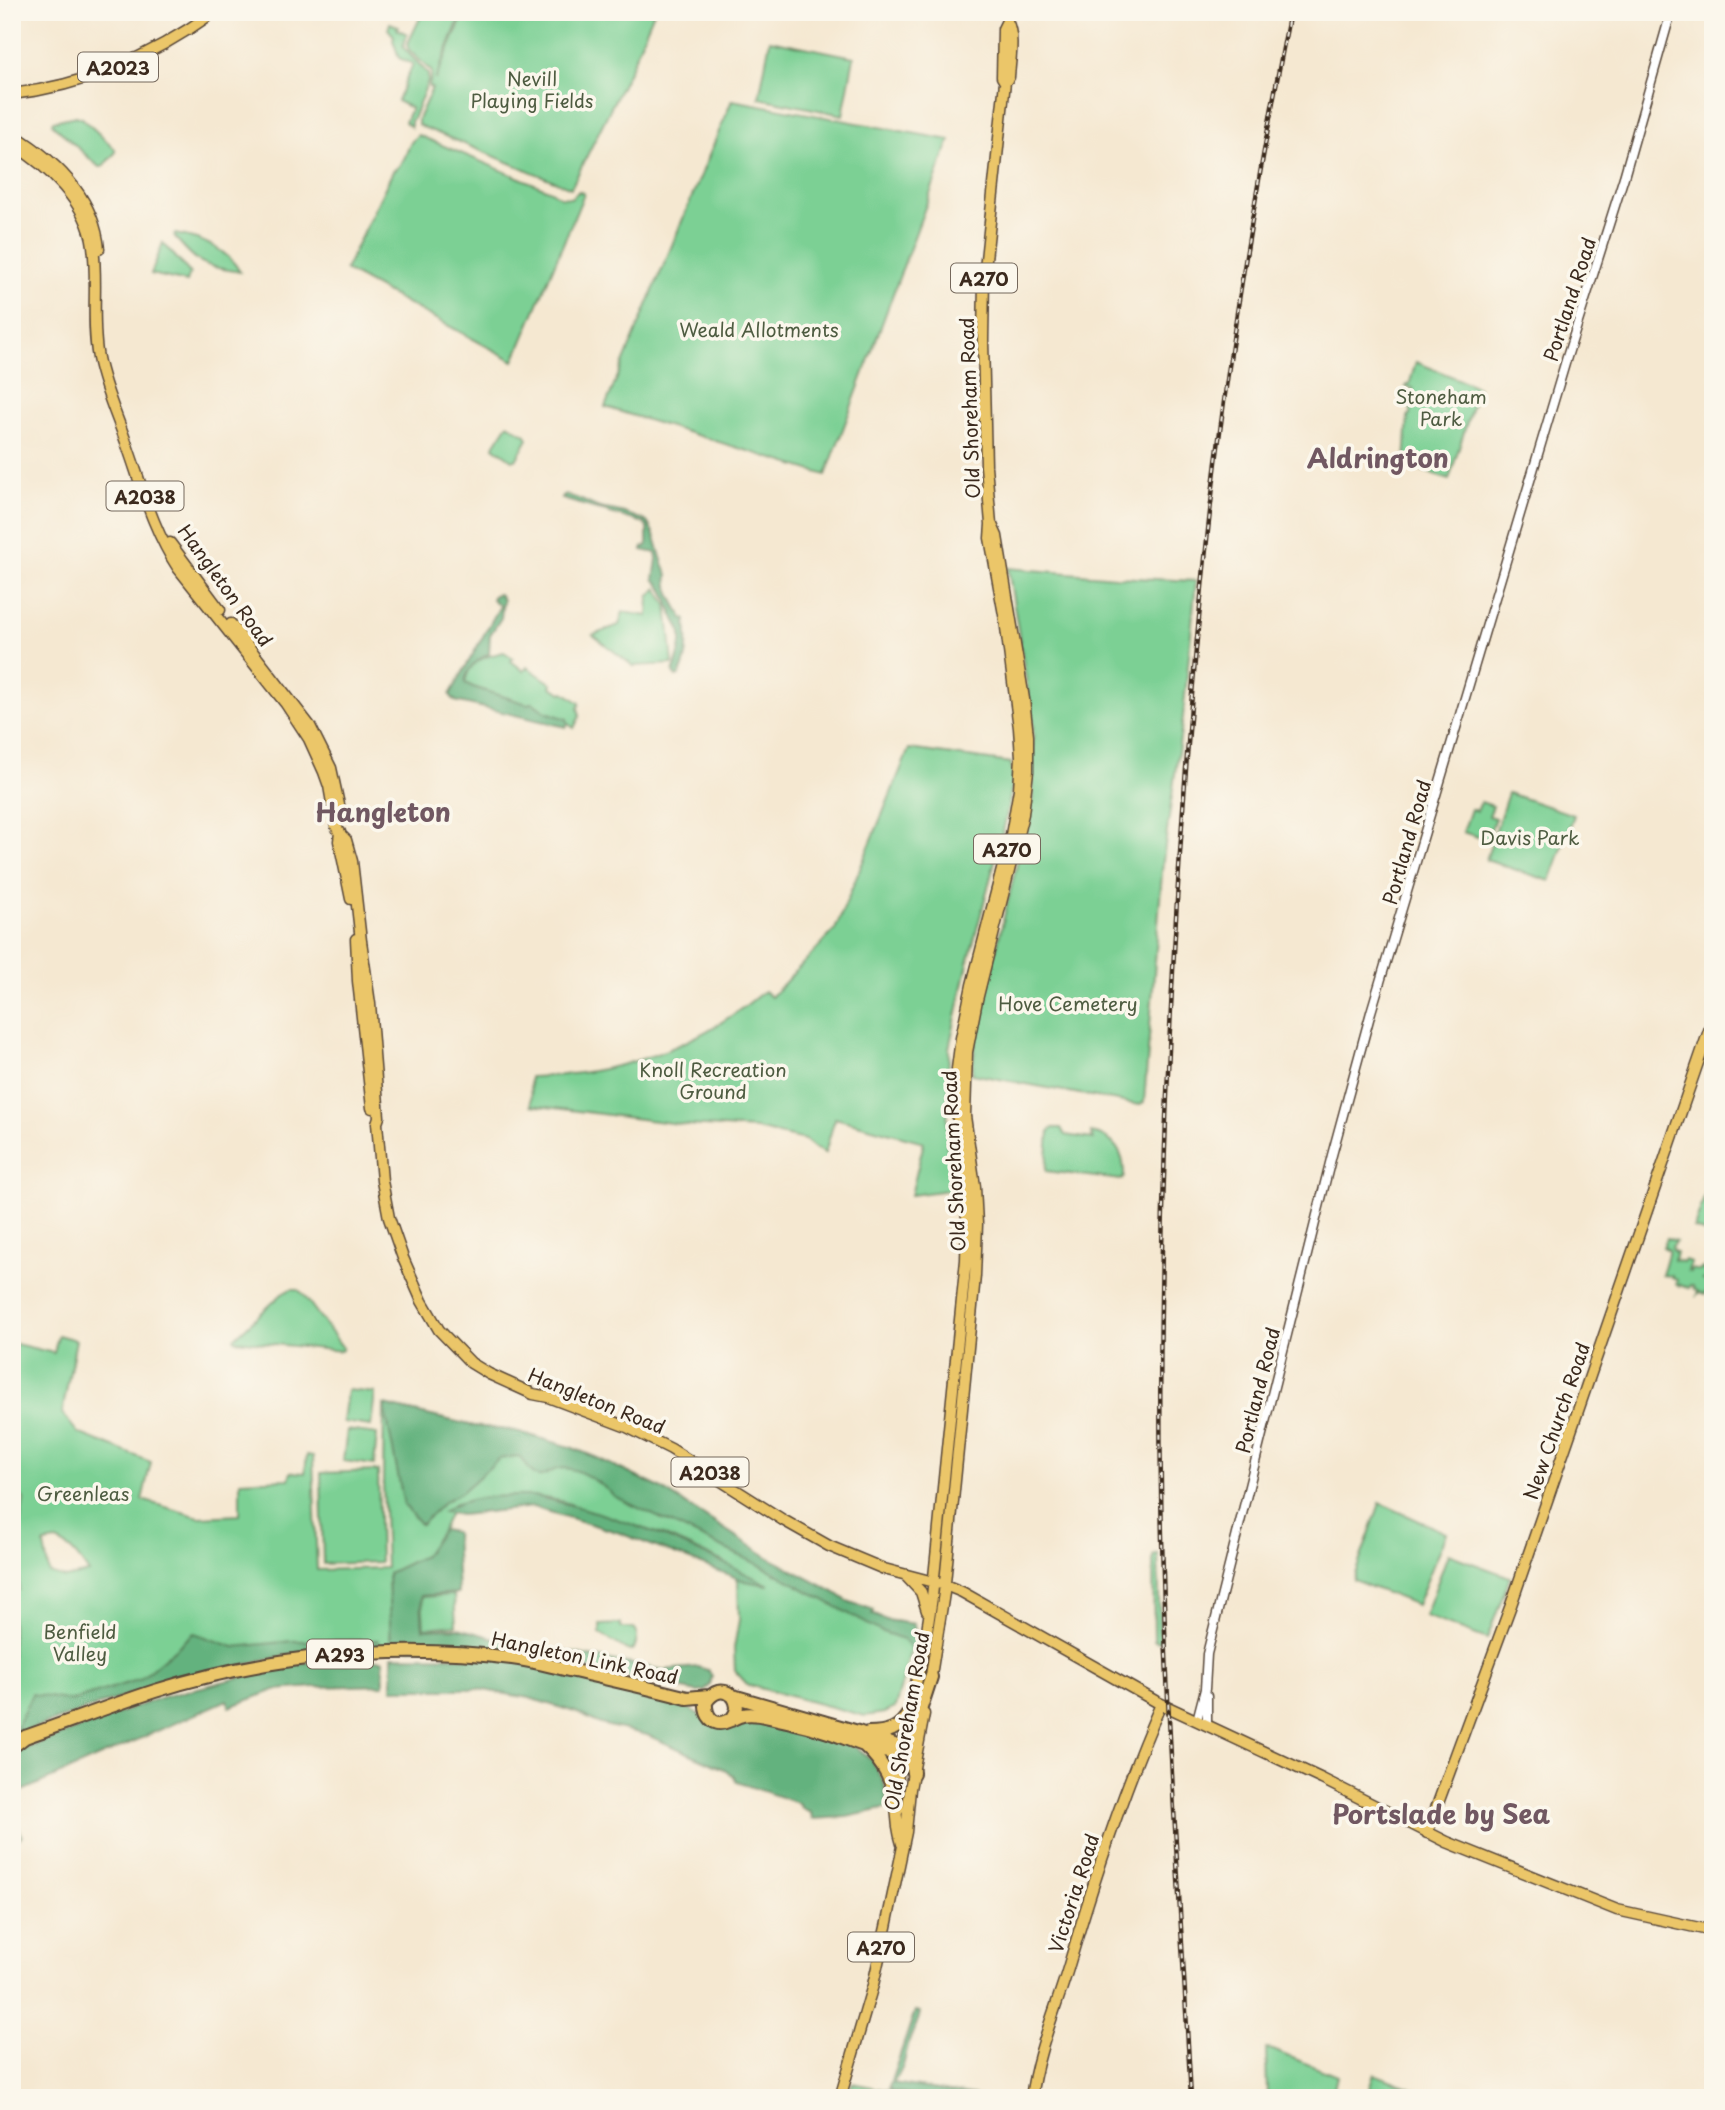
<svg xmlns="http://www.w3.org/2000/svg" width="1725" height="2110" viewBox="0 0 1725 2110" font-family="'Playpen Sans',sans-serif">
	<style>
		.green { fill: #7bd094; stroke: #5b7d59; stroke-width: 2; fill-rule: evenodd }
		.forest { fill: #64b27e; stroke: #506e4e; stroke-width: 2 }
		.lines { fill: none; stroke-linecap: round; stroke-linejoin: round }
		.minor-casing { stroke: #574639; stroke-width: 11 }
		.major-casing { stroke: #574639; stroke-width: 13 }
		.highway-casing { stroke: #574639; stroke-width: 16 }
		.minor { stroke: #fff; stroke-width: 8 }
		.major { stroke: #ebc669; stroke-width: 10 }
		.highway { stroke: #ebc669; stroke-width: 12 }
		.rail-casing { stroke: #3b2a1e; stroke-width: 4.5 }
		.rail { stroke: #fbf7ec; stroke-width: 2; stroke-dasharray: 5; stroke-linecap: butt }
		.labels { text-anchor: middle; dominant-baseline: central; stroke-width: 7; stroke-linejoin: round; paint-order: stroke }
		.shield { fill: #fbf7ec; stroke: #75685c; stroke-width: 2 }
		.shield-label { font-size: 18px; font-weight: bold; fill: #3b2a1e }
		.park-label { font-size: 19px; fill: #4e5c41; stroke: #fbf7ec }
		.street-label { font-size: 19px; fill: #3b2a1e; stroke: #fbf7ec }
		.district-label { font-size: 26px; font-weight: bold; fill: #715862; stroke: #fbf7ec }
	</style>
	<rect width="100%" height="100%" fill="#fbf7ec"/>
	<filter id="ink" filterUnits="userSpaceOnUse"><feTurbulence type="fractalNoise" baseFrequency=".0143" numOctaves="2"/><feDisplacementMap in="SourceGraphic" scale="14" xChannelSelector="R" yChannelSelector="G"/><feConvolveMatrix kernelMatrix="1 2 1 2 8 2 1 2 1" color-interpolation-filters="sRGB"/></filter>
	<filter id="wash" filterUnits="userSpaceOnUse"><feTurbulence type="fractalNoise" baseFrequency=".00686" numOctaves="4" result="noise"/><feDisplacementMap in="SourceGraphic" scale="28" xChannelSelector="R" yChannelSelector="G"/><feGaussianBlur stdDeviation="1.57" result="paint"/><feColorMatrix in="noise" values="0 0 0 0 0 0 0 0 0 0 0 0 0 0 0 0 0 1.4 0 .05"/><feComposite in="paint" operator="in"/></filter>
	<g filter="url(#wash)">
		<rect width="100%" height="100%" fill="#f5e8d1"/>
		<!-- green -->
		<path class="green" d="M 423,12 L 432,12 L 439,16 L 441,12 L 462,12 L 435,80 L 465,12 L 654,12 L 630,69 L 571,188 L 418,125 L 418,119 L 432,88 L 429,87 L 432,72 L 409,50 L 407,45 Z
			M 390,23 L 398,26 L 397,29 L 407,34 L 403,47 L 428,74 L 428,81 L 413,119 L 411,120 L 411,127 L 405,122 L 411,108 L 397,101 L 413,64 L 399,58 L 393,40 L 394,36 L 388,29 Z
			M 770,40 L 854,57 L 843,115 L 759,98 Z
			M 732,100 L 950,140 L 826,475 L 605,407 Z
			M 76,116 L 82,118 L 115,149 L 115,153 L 102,167 L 99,167 L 52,124 L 53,121 Z
			M 418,135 L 551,191 L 560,197 L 571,198 L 579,191 L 584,194 L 514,361 L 345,270 L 393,171 C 410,160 404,145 418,135 Z
			M 175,234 C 200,238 228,249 240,272 C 202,265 199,266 174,236 Z
			M 163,243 L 190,273 L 187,282 L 151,274 Z
			M 1416,362 L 1478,387 L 1449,480 L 1405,464 L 1408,415 L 1410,415 L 1413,388 L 1406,387 L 1410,382 Z
			M 508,424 L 526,435 L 528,439 L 516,460 L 512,460 L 494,447 L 495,444 Z
			M 1008,568 L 1116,577 L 1196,581 L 1183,717 L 1163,860 L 1144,1102 L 1139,1105 L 972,1074 L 977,1029 L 1033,797 L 1033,722 Z
			M 657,588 L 667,605 L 673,664 L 633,666 L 593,635 L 619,625 L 623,612 L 648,616 L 649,597 Z
			M 504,652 L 513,658 L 511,661 L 524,671 L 527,667 L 552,684 L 551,687 L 562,693 L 564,692 L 580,703 L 578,708 L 580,716 L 574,728 L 568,724 L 567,719 L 546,712 L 533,703 L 527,704 L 473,687 L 465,683 C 467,661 486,656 504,652 Z
			M 909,749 L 1011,763 L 1013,780 L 1005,823 L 968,963 L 949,1048 L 947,1148 L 953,1150 L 957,1189 L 911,1195 L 924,1142 L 835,1118 L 825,1153 L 816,1149 L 805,1140 L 756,1129 L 687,1125 L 531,1105 L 530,1077 C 618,1075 697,1048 764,991 L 771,997 L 835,930 Z
			M 1508,793 L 1574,815 L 1550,881 L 1486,860 Z
			M 1481,802 L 1493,806 L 1489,816 L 1495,818 L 1487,840 L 1463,832 L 1471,809 L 1477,811 Z
			M 1053,1128 L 1061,1128 L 1065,1135 L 1093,1139 L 1091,1133 C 1115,1137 1125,1154 1124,1177 L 1121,1180 L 1046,1171 L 1049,1131 Z
			M 1713,1170 L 1713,1236 L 1694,1228 Z
			M 1667,1238 L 1676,1241 L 1672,1247 L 1673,1251 L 1676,1252 L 1674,1260 L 1683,1262 L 1684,1260 L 1691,1262 L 1688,1271 L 1690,1272 L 1691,1269 L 1700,1271 L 1702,1268 L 1709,1273 L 1708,1278 L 1703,1280 L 1712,1283 L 1708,1293 L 1706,1292 L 1705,1295 L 1699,1293 L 1697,1295 L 1698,1291 L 1694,1290 L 1693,1286 L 1690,1285 L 1689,1288 L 1680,1284 L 1679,1286 L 1676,1284 L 1677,1280 L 1671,1278 L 1672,1276 L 1662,1275 L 1669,1250 L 1663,1247 Z
			M 291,1289 L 297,1289 L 302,1293 L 343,1348 L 341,1351 L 235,1340 L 234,1338 L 282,1294 Z
			M 58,1335 L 76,1340 L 62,1413 L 78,1433 L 151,1462 L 142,1500 L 199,1517 L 240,1515 L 240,1481 L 289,1479 L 291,1472 L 305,1473 L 307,1455 L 313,1456 L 317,1570 L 386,1568 L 383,1482 L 384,1405 L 474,1426 L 515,1431 L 570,1447 L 597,1458 L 660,1488 L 773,1560 L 836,1593 L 847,1601 L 874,1610 L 873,1613 L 886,1620 L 914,1624 L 911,1649 L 895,1708 L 884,1713 L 865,1716 L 748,1685 L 735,1671 L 734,1648 L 739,1620 L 738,1581 L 724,1562 L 663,1535 L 561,1501 L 533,1496 L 454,1504 L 442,1530 L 424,1556 L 388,1573 L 391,1648 L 380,1650 L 313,1649 L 156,1685 L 20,1733 L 12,1730 L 12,1591 L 19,1590 L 18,1535 L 24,1499 L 12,1486 L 12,1343 L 54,1353 ZM 56,1541 C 71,1546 81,1561 89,1573 L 65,1578 L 49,1573 L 44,1545 L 45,1543 Z
			M 347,1390 L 375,1393 L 371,1426 L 343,1422 Z
			M 347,1430 L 377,1434 L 374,1465 L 343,1461 Z
			M 378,1471 L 380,1562 L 323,1564 L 321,1473 Z
			M 1380,1503 L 1446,1533 L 1417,1605 L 1353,1580 Z
			M 1158,1554 L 1160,1642 L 1154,1641 L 1153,1556 Z
			M 1448,1554 L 1510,1577 L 1487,1639 L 1425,1616 Z
			M 454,1595 L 456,1625 L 424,1628 L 422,1597 Z
			M 621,1624 L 621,1628 L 634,1628 C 639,1634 637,1641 634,1649 L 629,1651 L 600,1634 L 600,1625 Z
			M 1266,2049 L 1273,2050 L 1337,2076 L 1334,2089 L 1358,2098 L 1267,2098 Z
			M 1374,2074 L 1437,2098 L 1366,2098 Z
			M 852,2083 L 892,2091 L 938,2098 L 849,2098 Z"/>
		<!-- forest -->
		<path class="forest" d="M 564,495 C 577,496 588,504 600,508 C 606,510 611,509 616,511 C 624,512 635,517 643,520 C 647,521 648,523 650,527 C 659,541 659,560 668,574 C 665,590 675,603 683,618 L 686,620 C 688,640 689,658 679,676 L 676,677 L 673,673 C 677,660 684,643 680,629 C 678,624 674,619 672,614 C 668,601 665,589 654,579 L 657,559 L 656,553 L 642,550 L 643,547 L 647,546 L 647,528 L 644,523 L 562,499 Z
			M 499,594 L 503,600 L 501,618 L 490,635 L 489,654 C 478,659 466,669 465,683 L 473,687 L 527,704 L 533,703 L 546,712 L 567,719 L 568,724 L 566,727 L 455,701 L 450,695 L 500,606 L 492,599 L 494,595 Z
			M 384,1405 L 474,1426 L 515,1431 L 570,1447 L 597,1458 L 660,1488 L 773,1560 L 836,1593 L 847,1601 L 874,1610 L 872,1614 L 885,1620 L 914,1624 L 917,1645 L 911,1649 L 903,1639 L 880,1631 L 768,1569 L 615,1497 C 603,1485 576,1464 558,1469 C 551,1470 544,1478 537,1476 C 530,1473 524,1461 518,1456 L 499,1459 L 462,1492 L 444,1502 L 421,1525 L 404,1505 Z
			M 533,1496 C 616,1513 693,1547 769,1585 L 745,1581 L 617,1532 L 533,1507 L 461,1515 L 443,1512 C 468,1494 503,1496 533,1496 Z
			M 442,1530 L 455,1532 L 458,1593 L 421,1596 L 423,1629 L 458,1628 L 494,1638 L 664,1670 L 698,1667 L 708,1670 L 712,1676 L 710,1685 L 705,1691 L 697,1692 L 492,1648 L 391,1648 L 388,1573 L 424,1556 Z
			M 194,1633 L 234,1647 L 292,1641 L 378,1640 L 380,1650 L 313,1649 L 156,1685 L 20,1733 L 17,1726 L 32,1694 L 71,1701 L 140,1679 Z
			M 392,1656 L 495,1657 L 666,1696 L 694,1711 L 713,1725 L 745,1718 L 828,1737 L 855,1747 L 872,1760 L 884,1782 L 888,1808 L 847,1817 L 812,1819 L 811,1813 L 804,1810 L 798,1803 L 737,1782 L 734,1776 L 722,1768 L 647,1735 L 600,1724 L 578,1713 L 529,1698 L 478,1689 L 392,1689 Z
			M 322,1660 L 383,1660 L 384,1685 L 316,1687 L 275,1690 L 230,1707 L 227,1700 L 13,1795 L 18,1825 L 22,1836 L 15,1841 L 12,1839 L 12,1763 L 19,1751 L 159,1698 L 285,1666 Z
			M 915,2011 L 920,2012 C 919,2021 916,2026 912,2034 C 903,2053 909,2063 893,2083 L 989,2098 L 931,2098 L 892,2091 L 889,2087 Z"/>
	</g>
	<g filter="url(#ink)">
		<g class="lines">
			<defs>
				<path id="minor" d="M 1197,1720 L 1205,1689 L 1207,1654 L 1332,1155 L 1371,1012 L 1567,357 L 1624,177 L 1671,12
					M 1207,1724 L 1207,1696"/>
				<path id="major" d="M 1005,82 L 1009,77 C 1010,60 1015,36 1007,21
					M 12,94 C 86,86 154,55 214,12
					M 12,134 C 55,160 94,197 99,249
					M 12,144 C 47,165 88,203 93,246 C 98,283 91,321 98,358 C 104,388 117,416 127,445 C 142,487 153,530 178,568 L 286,704 L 309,739 L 324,772 L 329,786 L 336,826 L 340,834 L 346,840 L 352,861 L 361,941 L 370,1004 L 379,1117 L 377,1123 L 382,1181 L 389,1218 L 403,1258 L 422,1301 L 439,1330 L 471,1363 L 489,1374 L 533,1394 L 548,1397 L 627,1427 L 671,1449 L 783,1520 L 829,1546 L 884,1569 L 945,1585 L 962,1592 L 1157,1702 L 1322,1779 L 1447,1842 L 1617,1910 L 1713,1931
					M 170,543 L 220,610
					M 231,624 L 310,726 L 331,768 L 341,814
					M 340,832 L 339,841 L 351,899
					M 356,939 L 358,981 L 372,1108
					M 907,1577 L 921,1592 L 927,1611
					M 930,1682 L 944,1593 L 975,1276 L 977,1224 L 975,1187 L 965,1116 L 967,1052 L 977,1000 L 1023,814 L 1028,771 L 1028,736 L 1024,699 L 997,536 L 992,525
					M 1427,1833 L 1511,1605 L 1713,1019
					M 902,1844 C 885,1792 910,1714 921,1661 C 926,1640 929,1618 932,1597 L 966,1260 L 967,1223 L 966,1195 L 958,1134 L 957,1069 L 961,1038 L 972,985 L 1011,835 L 1019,789 L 1021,757 L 1019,728 L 1005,620 L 990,538 L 991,524 L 986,466 L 983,340 L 984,278 L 1005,82 L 1002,77 L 1003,29 L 1007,21 L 1007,12
					M 840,2098 L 873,1985 L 886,1927 L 906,1832 L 910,1789 L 924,1714
					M 1031,2098 C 1037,2052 1056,2009 1069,1965 C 1095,1876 1124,1788 1161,1704
					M 1707,2098 L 1713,2086"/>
				<path id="highway" d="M 733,1696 L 858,1732 L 905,1749 L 911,1758 L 913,1773
					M 731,1720 C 738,1712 739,1705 733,1696 C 723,1688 713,1691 706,1702 C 705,1715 713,1728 728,1721 C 734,1719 737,1716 743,1715 C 752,1713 761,1715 769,1717 C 787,1721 805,1725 822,1730 C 844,1736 883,1756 904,1753 L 910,1748 L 915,1726 L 931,1677
					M 868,1733 C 887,1733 899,1730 909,1713
					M 865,1746 C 885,1764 893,1783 898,1809
					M 12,1747 L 25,1737 C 68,1722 112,1705 155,1691 C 270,1655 393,1643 512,1658 C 532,1660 553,1667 574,1671 C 612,1680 650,1688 687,1698 L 709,1696"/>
			</defs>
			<!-- minor casing -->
			<use href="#minor" class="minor-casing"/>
			<!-- major casing -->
			<use href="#major" class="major-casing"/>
			<!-- highway casing -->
			<use href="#highway" class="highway-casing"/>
			<!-- minor -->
			<use href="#minor" class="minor"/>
			<!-- major -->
			<use href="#major" class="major"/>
			<!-- highway -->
			<use href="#highway" class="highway"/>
			<defs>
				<path id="rail" d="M 1191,2098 C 1180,1895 1164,1691 1161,1488 C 1158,1309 1164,1130 1174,952 C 1182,808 1193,664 1209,521 C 1228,351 1257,181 1290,12"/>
			</defs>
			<!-- rail casing -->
			<use href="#rail" class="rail-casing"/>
			<!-- rail -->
			<use href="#rail" class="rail"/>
		</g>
	</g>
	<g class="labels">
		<!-- shield labels -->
		<g class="shield">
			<rect x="78" y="52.5" width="80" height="29" rx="5"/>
			<rect x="951" y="263.5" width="66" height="29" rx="5"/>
			<rect x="106.5" y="481.5" width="77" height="29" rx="5"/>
			<rect x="974" y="834.5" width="66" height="29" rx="5"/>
			<rect x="671.5" y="1457.5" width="77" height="29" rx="5"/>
			<rect x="307" y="1639.5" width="66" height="29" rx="5"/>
			<rect x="848" y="1932.5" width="66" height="29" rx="5"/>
		</g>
		<g class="shield-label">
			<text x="118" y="67">A2023</text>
			<text x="984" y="278">A270</text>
			<text x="145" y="496">A2038</text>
			<text x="1007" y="849">A270</text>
			<text x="710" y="1472">A2038</text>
			<text x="340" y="1654">A293</text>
			<text x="881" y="1947">A270</text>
		</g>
		<!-- park labels -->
		<g class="park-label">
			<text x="532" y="78">Nevill<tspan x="532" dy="22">Playing Fields</tspan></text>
			<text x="759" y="329">Weald Allotments</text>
			<text x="1441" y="396">Stoneham<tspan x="1441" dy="22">Park</tspan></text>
			<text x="1530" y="837">Davis Park</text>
			<text x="1068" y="1003">Hove Cemetery</text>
			<text x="713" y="1069">Knoll Recreation<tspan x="713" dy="22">Ground</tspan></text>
			<text x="83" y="1493">Greenleas</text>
			<text x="80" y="1631">Benfield<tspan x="80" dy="22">Valley</tspan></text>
		</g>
		<!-- street labels -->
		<g class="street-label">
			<text transform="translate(1569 299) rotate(-72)">Portland Road</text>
			<text transform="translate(969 408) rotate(-92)">Old Shoreham Road</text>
			<text transform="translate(226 585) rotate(54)">Hangleton Road</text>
			<text transform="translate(1406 842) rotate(-74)">Portland Road</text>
			<text transform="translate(953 1161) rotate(-93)">Old Shoreham Road</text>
			<text transform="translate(1257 1390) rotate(-76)">Portland Road</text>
			<text transform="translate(597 1400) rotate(22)">Hangleton Road</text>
			<text transform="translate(1556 1421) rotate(-71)">New Church Road</text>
			<text transform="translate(585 1657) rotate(12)">Hangleton Link Road</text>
			<text transform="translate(906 1721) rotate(-80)">Old Shoreham Road</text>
			<text transform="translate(1073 1893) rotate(-72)">Victoria Road</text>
		</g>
		<!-- district labels -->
		<g class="district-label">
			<text x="1378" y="457">Aldrington</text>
			<text x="383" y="811">Hangleton</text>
			<text x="1441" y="1813">Portslade by Sea</text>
		</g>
	</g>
	<!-- margin -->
	<rect width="1725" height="2110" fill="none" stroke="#fbf7ec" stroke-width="42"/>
</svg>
